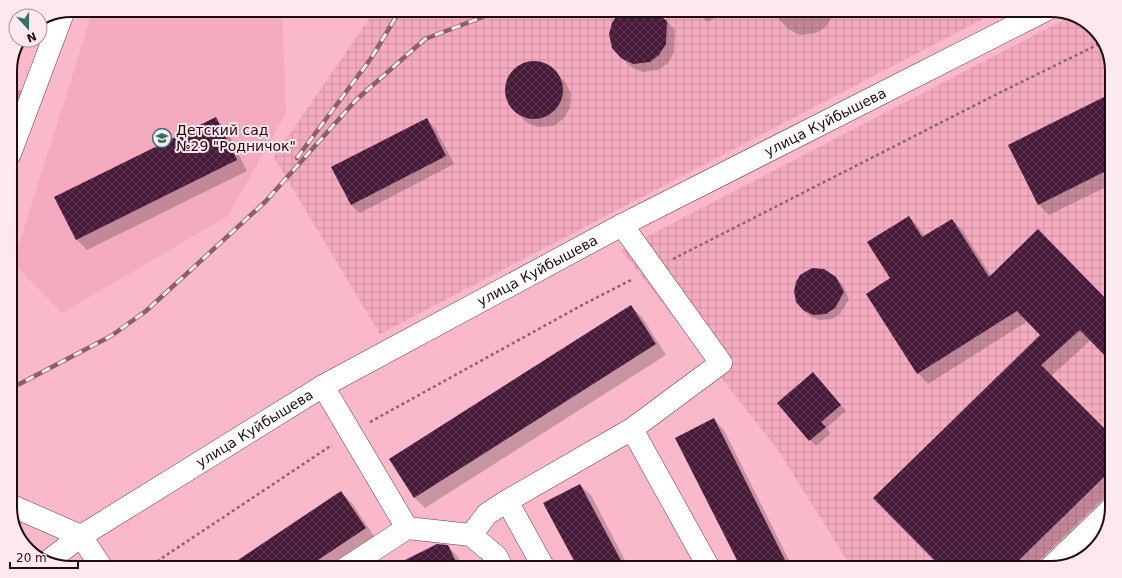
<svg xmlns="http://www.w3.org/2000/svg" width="1122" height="578" viewBox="0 0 1122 578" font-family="'DejaVu Sans',sans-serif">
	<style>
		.built { fill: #f4abbf }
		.industrial { fill: url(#industrial-grid) }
		.shadow { fill: #0003 }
		.building { fill: url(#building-cross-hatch) }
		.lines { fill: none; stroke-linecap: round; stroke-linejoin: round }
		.minor-casing { stroke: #713a4b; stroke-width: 23 }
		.major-casing { stroke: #713a4b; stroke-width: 23 }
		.path { stroke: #8d626e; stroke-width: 2.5; stroke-dasharray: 3 3; stroke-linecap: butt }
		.minor { stroke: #fff; stroke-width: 22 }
		.major { stroke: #fff; stroke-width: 22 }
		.rail-casing { stroke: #8a606b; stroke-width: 4.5 }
		.rail { stroke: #fde8ed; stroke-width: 3; stroke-dasharray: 9; stroke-linecap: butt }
		.labels { text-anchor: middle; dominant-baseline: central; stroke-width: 4; stroke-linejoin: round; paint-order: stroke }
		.street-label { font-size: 14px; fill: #220c13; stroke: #fde8ed }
		.poi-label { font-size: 14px; fill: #220c13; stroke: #fde8ed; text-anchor: start }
		.rim { fill: none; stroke: #220c13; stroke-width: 2 }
	</style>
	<defs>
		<pattern id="industrial-grid" width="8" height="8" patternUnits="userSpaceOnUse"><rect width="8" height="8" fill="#f4abbf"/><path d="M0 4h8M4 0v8" fill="none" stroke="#d192a3"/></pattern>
		<pattern id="building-cross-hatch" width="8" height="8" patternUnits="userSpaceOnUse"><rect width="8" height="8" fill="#461a38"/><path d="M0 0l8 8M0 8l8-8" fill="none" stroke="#5e3952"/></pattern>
	</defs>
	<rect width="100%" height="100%" fill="#fab9ca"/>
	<!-- built -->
	<path class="built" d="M 93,10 L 282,10 L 286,113 L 228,216 L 62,313 L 13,263 Z"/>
	<!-- industrial -->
	<path class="industrial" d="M 375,10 L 1000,10 L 380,334 L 274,157 Z
		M 1073,15 L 1078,16 L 1102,37 L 1112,68 L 1112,507 L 1047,568 L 852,568 L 778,450 L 621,250 Z"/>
	<!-- shadow -->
	<path class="shadow" d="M 628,10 L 650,10 L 667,21 L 675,30 L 674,53 L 668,63 L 658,70 L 642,72 L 630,66 L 621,57 Z
		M 696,10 L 730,10 L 707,22 Z
		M 771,10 L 833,10 L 832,16 L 826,27 L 816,33 L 800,35 L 788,29 Z
		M 528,63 L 542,63 L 556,73 L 565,82 L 571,93 L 570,108 L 563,119 L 554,126 L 537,127 L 526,122 L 509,103 L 506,89 L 508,79 L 514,70 Z
		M 10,86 L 20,90 L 30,100 L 10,156 Z
		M 1112,94 L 1112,184 L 1049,215 L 1039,205 Z
		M 216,119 L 226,129 L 247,171 L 87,250 L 76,239 Z
		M 426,119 L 435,128 L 454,164 L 360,213 L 351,205 Z
		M 909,217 L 919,228 L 925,237 L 952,220 L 963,231 L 991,276 L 1038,230 L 1091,340 L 1051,376 L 1112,438 L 1112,490 L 1032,568 L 943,568 L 1041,335 L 1028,321 L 928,384 L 918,373 L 892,279 Z
		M 835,277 L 842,284 L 849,299 L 840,314 L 832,319 L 819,320 L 810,316 L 803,310 Z
		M 631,307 L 642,317 L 666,355 L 425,508 L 414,497 Z
		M 818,379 L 846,411 L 826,428 L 831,433 L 816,446 L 778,403 Z
		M 713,419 L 724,430 L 793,568 L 742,568 Z
		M 580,485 L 591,495 L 629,568 L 579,568 Z
		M 341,492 L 352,503 L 376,539 L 332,568 L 228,568 Z
		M 448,546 L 458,557 L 464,568 L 413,568 Z"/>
	<!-- building -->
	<path class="building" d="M 626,10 L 652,10 L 667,21 L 666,44 L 659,55 L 650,62 L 633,64 L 621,58 L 612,48 L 609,34 L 612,23 L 618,14 Z
		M505 90a29 29 0 1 1 58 0a29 29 0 1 1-58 0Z
		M 1112,93 L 1112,168 L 1038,205 L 1008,145 Z
		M 216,117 L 237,160 L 76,240 L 54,197 Z
		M 427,118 L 446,156 L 351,205 L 331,167 Z
		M 909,216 L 922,237 L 952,219 L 989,277 L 1038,229 L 1112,305 L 1112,363 L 1080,330 L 1041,365 L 1112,436 L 1112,469 L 1011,568 L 942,568 L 873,498 L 1040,335 L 1017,311 L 917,374 L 866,294 L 890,278 L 867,242 Z
		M 812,268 L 824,269 L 836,277 L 844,292 L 835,308 L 826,314 L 813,315 L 803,310 L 796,302 L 794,291 L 796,282 L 800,275 Z
		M 631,305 L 656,344 L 414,498 L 389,459 Z
		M 813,372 L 841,405 L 821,422 L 826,427 L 809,441 L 777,403 Z
		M 714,418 L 789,568 L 741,568 L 675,438 Z
		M 580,484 L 625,568 L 578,568 L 543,503 Z
		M 341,491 L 366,528 L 306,568 L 226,568 Z
		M 437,544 L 448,545 L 459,568 L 389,568 Z"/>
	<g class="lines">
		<defs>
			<path id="minor" d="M 10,154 L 63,13
				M 323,386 L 407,528 L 471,535 L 497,557 L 502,568
				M 632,429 L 709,568
				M 507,501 L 544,568
				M 10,505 L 81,536 L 102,568
				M 471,535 L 487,514 L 507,501 L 632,429 L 721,363 L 622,225
				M 346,568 L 407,528
				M 1050,568 L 1111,509"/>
			<g id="major">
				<path id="s1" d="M 47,562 L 81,536 L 323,386 L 622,225 L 1046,10"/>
			</g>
		</defs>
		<!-- minor casing -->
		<use href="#minor" class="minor-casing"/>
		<!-- major casing -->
		<use href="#major" class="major-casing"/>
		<!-- path -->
		<path class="path" d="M 673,259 L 999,93 L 1103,42
			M 370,422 L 584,304 L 633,279
			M 147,568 L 332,445"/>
		<!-- minor -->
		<use href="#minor" class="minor"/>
		<!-- major -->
		<use href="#major" class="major"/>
		<defs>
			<path id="rail" d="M 297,158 L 372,57 L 400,10
				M 10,389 L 111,336 L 146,311 L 265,202 L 356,100 L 425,39 L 501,10"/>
		</defs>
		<!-- rail casing -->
		<use href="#rail" class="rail-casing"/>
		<!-- rail -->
		<use href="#rail" class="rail"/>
	</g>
	<!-- icons -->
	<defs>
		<symbol id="school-ring" viewBox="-11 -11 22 22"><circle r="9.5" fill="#fde8ed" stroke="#2d7369" stroke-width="1.5"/><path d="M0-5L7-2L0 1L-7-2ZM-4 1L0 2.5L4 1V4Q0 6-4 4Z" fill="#2d7369"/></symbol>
	</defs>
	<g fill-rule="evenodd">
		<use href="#school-ring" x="151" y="127" width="22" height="22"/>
	</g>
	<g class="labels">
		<!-- street labels -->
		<g class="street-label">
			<text stroke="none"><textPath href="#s1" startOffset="895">улица Куйбышева</textPath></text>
			<text stroke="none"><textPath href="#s1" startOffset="571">улица Куйбышева</textPath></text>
			<text stroke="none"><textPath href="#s1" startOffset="247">улица Куйбышева</textPath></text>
		</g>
		<!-- poi labels -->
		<g class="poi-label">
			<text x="176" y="130">Детский сад<tspan x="176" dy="16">№29 "Родничок"</tspan></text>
		</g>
	</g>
	<!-- crop -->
	<path d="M0 0H1122V578H0ZM71 17H1051A54 54 0 0 1 1105 71V507A54 54 0 0 1 1051 561H71A54 54 0 0 1 17 507V71A54 54 0 0 1 71 17Z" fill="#fde8ed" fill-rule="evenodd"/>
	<path class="rim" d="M71 17H1051A54 54 0 0 1 1105 71V507A54 54 0 0 1 1051 561H71A54 54 0 0 1 17 507V71A54 54 0 0 1 71 17Z"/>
	<!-- north arrow -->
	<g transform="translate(28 28) rotate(159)"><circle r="19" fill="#fde8ed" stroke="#a59096"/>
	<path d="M0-3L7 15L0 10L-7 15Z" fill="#2d7369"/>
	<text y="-6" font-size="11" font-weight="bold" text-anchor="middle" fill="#220c13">N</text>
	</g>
	<!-- scale -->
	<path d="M10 562v6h68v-6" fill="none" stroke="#220c13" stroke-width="2"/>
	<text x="16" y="562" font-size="12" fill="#220c13" stroke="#fde8ed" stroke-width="3" paint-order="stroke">20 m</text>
</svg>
